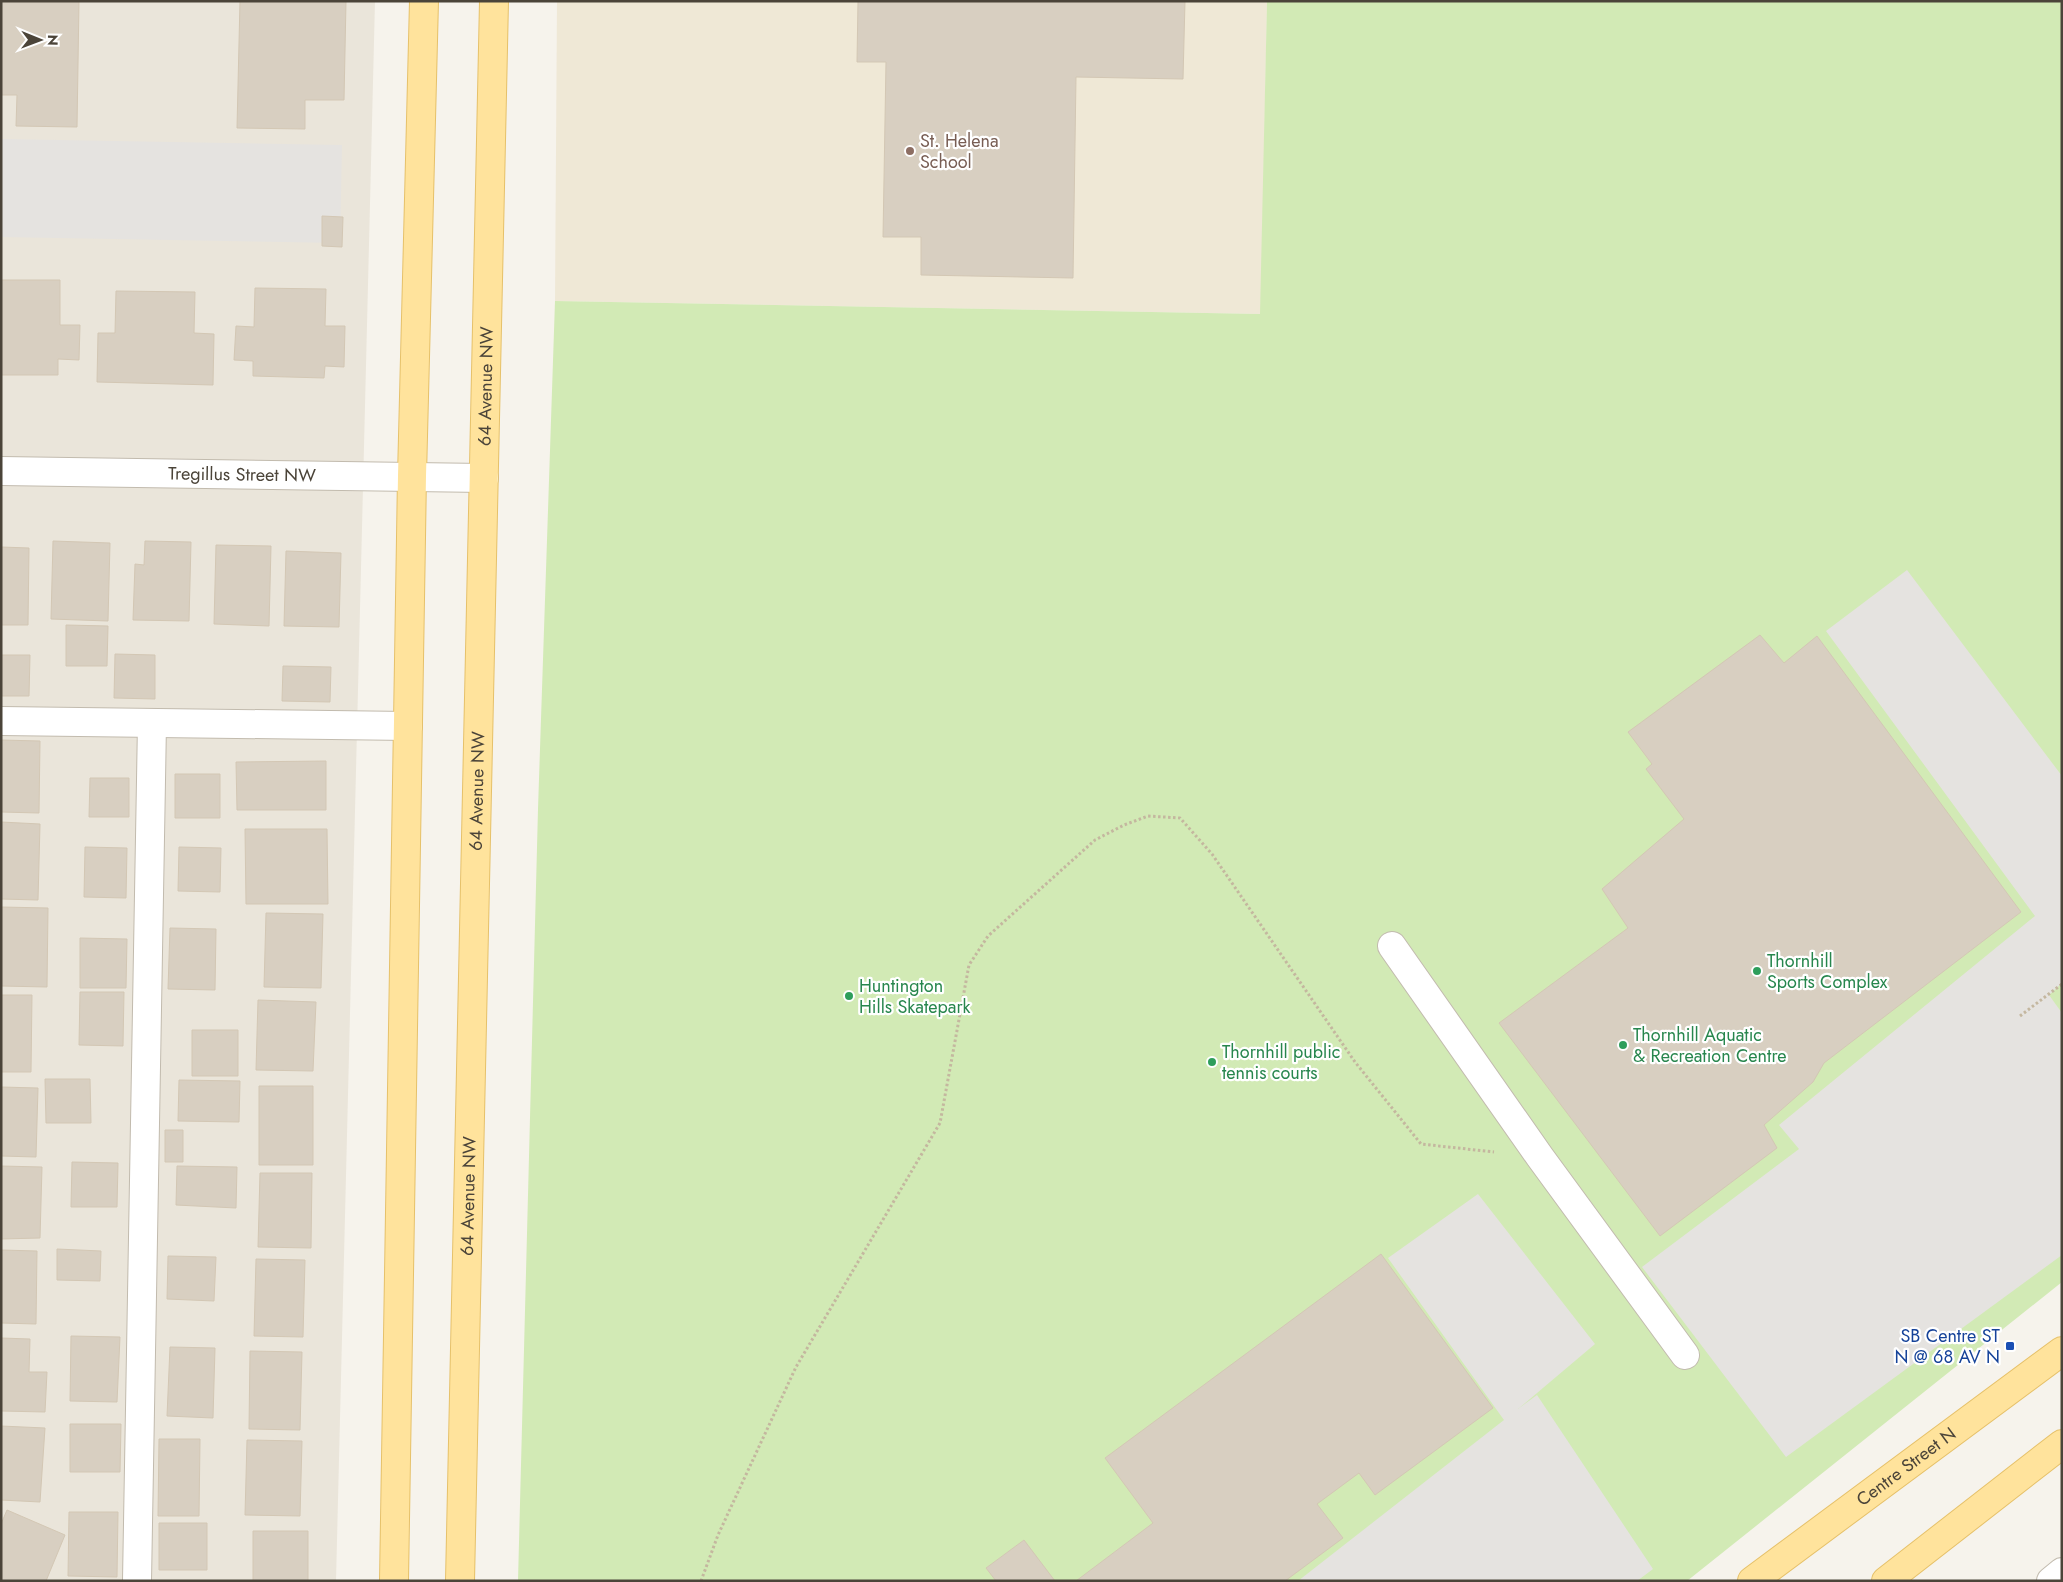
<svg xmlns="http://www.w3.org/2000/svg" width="2063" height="1582" viewBox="0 0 2063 1582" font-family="Jost,sans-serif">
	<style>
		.residential { fill: #eae5da }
		.education { fill: #efe8d6 }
		.green { fill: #d2eab5 }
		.parking { fill: #e5e3e0 }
		.building { fill: #d8cfc1; stroke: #d3c7b4 }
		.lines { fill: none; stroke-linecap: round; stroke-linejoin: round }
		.minor-casing { stroke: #c2bbae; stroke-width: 30 }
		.major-casing { stroke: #e6c16a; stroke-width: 30 }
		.path { stroke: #c4b79f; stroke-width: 3; stroke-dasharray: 2.5 2.5; stroke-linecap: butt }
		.minor { stroke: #fff; stroke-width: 28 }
		.major { stroke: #ffe39c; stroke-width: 28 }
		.education-dot { fill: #8d6e63; stroke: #fff; stroke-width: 2 }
		.leisure-dot { fill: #2e9e5b; stroke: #fff; stroke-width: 2 }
		.transit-dot { fill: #1a4fb4; stroke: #fff; stroke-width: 2 }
		.labels { text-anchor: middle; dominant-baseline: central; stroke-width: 4.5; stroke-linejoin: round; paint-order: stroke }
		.education-label { font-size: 18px; fill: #785e54; stroke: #fff; text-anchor: start }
		.street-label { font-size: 18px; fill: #4b4439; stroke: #fff }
		.leisure-label { font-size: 18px; fill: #27864d; stroke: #fff; text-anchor: start }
		.transit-label { font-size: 18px; fill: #164399; stroke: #fff; text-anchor: end }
	</style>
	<rect width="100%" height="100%" fill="#f6f3ec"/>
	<!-- residential -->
	<path class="residential" d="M 1,1 L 375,1 L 336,1581 L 1,1581 Z"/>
	<!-- education -->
	<path class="education" d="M 557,1 L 1267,1 L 1261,314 L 555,301 Z"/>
	<!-- green -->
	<path class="green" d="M 1267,1 L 2062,1 L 2062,1282 L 1687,1581 L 518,1581 L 538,809 L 555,301 L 1260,314 Z"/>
	<!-- parking -->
	<path class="parking" d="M 1,139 L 342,145 L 340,243 L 1,237 Z
		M 1907,570 L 2062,776 L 2062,983 L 2049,995 L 2062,1013 L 2062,1255 L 1786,1457 L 1642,1267 L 1799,1149 L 1779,1125 L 2035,916 L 1826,631 Z
		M 1478,1194 L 1595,1344 L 1518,1409 L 1537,1395 L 1653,1569 L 1637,1581 L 1298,1581 L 1504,1420 L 1388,1258 Z"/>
	<!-- building -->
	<path class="building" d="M 1,1 L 79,1 L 77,127 L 16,126 L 17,95 L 1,95 Z
		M 240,1 L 346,1 L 344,100 L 305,100 L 305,129 L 237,128 Z
		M 858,1 L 1185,1 L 1183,79 L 1076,77 L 1073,278 L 921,275 L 921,237 L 883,237 L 886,62 L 857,62 Z
		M 322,216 L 343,217 L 342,247 L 322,246 Z
		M 1,280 L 60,280 L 60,325 L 80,325 L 79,360 L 58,359 L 58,375 L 1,375 Z
		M 255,288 L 326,289 L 325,326 L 345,326 L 344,367 L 325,366 L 324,378 L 253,376 L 253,361 L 234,360 L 236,326 L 254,327 Z
		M 116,291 L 195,292 L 194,333 L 214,334 L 213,385 L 97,382 L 98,333 L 115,333 Z
		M 53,541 L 110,543 L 108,621 L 51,619 Z
		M 145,541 L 191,542 L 189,621 L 133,620 L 135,564 L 144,565 Z
		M 216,545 L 271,546 L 269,626 L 214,624 Z
		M 1,547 L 29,548 L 28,625 L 1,625 Z
		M 286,551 L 341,553 L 339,627 L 284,626 Z
		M 66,625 L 108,626 L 107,666 L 66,666 Z
		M 1760,635 L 1784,663 L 1817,636 L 2021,912 L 1824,1063 L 1813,1082 L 1764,1125 L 1777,1148 L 1660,1236 L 1499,1023 L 1628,928 L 1602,889 L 1684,819 L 1646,769 L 1652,764 L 1628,732 Z
		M 115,654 L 155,655 L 155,699 L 114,698 Z
		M 1,655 L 30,655 L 29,696 L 1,696 Z
		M 283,666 L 331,667 L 330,702 L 282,701 Z
		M 1,740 L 40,741 L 39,813 L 1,812 Z
		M 326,761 L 326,810 L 237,810 L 236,762 Z
		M 175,774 L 220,774 L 220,818 L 175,818 Z
		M 90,778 L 129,778 L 129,817 L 89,817 Z
		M 1,822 L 40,824 L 38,900 L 1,899 Z
		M 245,829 L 327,829 L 328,904 L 246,904 Z
		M 85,847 L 127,848 L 126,898 L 84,897 Z
		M 179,847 L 221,848 L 220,892 L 178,891 Z
		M 1,907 L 48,908 L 47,987 L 1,986 Z
		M 266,913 L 323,914 L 321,988 L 264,987 Z
		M 170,928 L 216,929 L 215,990 L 168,989 Z
		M 80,938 L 127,939 L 126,988 L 80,988 Z
		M 80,992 L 124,992 L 123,1046 L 79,1045 Z
		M 1,995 L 32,995 L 31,1072 L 1,1072 Z
		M 258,1000 L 316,1002 L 313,1071 L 256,1070 Z
		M 192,1030 L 238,1030 L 238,1076 L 192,1076 Z
		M 45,1079 L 90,1079 L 91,1123 L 46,1123 Z
		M 179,1080 L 240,1081 L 239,1122 L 178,1121 Z
		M 259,1086 L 313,1086 L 313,1165 L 259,1165 Z
		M 1,1087 L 38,1088 L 36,1157 L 1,1156 Z
		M 165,1130 L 183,1130 L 183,1162 L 165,1162 Z
		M 72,1162 L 118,1163 L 117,1207 L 71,1207 Z
		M 1,1166 L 42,1167 L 40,1238 L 1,1239 Z
		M 177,1166 L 237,1167 L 236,1208 L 176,1205 Z
		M 260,1173 L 312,1173 L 311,1248 L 258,1247 Z
		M 57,1249 L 101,1251 L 100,1281 L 57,1280 Z
		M 1,1250 L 37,1251 L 36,1324 L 1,1323 Z
		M 1381,1254 L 1493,1408 L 1375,1495 L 1359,1473 L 1317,1504 L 1343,1538 L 1285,1581 L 1076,1581 L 1153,1523 L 1105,1458 Z
		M 168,1256 L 216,1257 L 214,1301 L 167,1299 Z
		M 256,1259 L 305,1260 L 303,1337 L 254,1336 Z
		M 71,1336 L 120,1337 L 117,1402 L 70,1401 Z
		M 1,1338 L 30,1339 L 29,1372 L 47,1372 L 45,1412 L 1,1411 Z
		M 170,1347 L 215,1348 L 213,1418 L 167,1416 Z
		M 250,1351 L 302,1352 L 300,1430 L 249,1429 Z
		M 70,1424 L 121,1424 L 120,1472 L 70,1472 Z
		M 1,1426 L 45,1428 L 40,1502 L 1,1500 Z
		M 159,1439 L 200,1439 L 199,1516 L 158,1516 Z
		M 247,1440 L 302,1441 L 300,1516 L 245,1515 Z
		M 7,1510 L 65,1535 L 46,1581 L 1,1581 L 1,1524 Z
		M 69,1512 L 118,1512 L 117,1577 L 68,1576 Z
		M 159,1523 L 207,1523 L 207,1570 L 159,1570 Z
		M 253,1531 L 308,1531 L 308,1581 L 253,1581 Z
		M 1024,1540 L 1055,1581 L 996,1581 L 986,1568 Z"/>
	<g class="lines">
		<defs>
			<g id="minor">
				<path id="s1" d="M 1,471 L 484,478"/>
				<path d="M 1,721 L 408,726"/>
				<path d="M 1392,946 L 1540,1157 L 1685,1355"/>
				<path d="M 137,1581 L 152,723"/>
				<path d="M 2051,1581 L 2062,1572"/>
			</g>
			<g id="major">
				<path d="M 394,1581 L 412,476 L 424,1"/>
				<path id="s2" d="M 460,1581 L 494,1"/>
				<path id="s3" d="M 1752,1581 L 2062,1351"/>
				<path d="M 1886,1581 L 2062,1444"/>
			</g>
		</defs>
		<!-- minor casing -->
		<use href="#minor" class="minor-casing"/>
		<!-- major casing -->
		<use href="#major" class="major-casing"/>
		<!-- path -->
		<path class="path" d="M 2020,1016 L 2062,984
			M 701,1581 L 718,1535 L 796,1367 L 940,1123 L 969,965 L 988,936 L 1095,840 L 1124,825 L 1148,816 L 1180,818 L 1212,854 L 1355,1062 L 1421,1144 L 1494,1152"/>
		<!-- minor -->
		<use href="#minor" class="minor"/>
		<!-- major -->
		<use href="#major" class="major"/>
	</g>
	<!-- markers -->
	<circle class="education-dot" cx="910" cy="151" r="5"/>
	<g class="leisure-dot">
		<circle cx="1757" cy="971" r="5"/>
		<circle cx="849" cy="996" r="5"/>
		<circle cx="1623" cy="1045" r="5"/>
		<circle cx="1212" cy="1062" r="5"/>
	</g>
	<rect class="transit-dot" x="2005" y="1341" width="10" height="10" rx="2.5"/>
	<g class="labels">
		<!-- education labels -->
		<g class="education-label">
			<text x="920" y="141">St. Helena<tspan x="920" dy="21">School</tspan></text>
		</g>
		<!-- street labels -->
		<g class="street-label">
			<text stroke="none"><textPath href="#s2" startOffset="1195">64 Avenue NW</textPath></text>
			<text stroke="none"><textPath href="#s1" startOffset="241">Tregillus Street NW</textPath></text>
			<text stroke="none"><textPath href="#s2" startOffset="790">64 Avenue NW</textPath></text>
			<text stroke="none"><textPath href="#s2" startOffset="385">64 Avenue NW</textPath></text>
			<text stroke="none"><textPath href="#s3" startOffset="192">Centre Street N</textPath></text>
		</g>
		<!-- leisure labels -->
		<g class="leisure-label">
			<text x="1767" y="961">Thornhill<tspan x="1767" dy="21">Sports Complex</tspan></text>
			<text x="859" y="986">Huntington<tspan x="859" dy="21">Hills Skatepark</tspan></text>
			<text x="1633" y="1035">Thornhill Aquatic<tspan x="1633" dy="21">&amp; Recreation Centre</tspan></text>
			<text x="1222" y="1052">Thornhill public<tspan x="1222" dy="21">tennis courts</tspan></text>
		</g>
		<!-- transit labels -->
		<g class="transit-label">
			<text x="2000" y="1336">SB Centre ST<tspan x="2000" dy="21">N @ 68 AV N</tspan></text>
		</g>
	</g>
	<!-- border -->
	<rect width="2063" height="1582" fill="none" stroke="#4b4439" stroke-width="5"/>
	<!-- north arrow -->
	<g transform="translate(40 40) rotate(91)" stroke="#ffffff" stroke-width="4" paint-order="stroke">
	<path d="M0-4L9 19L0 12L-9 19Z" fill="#4b4439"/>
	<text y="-8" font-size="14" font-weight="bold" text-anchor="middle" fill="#4b4439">N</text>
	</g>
</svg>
